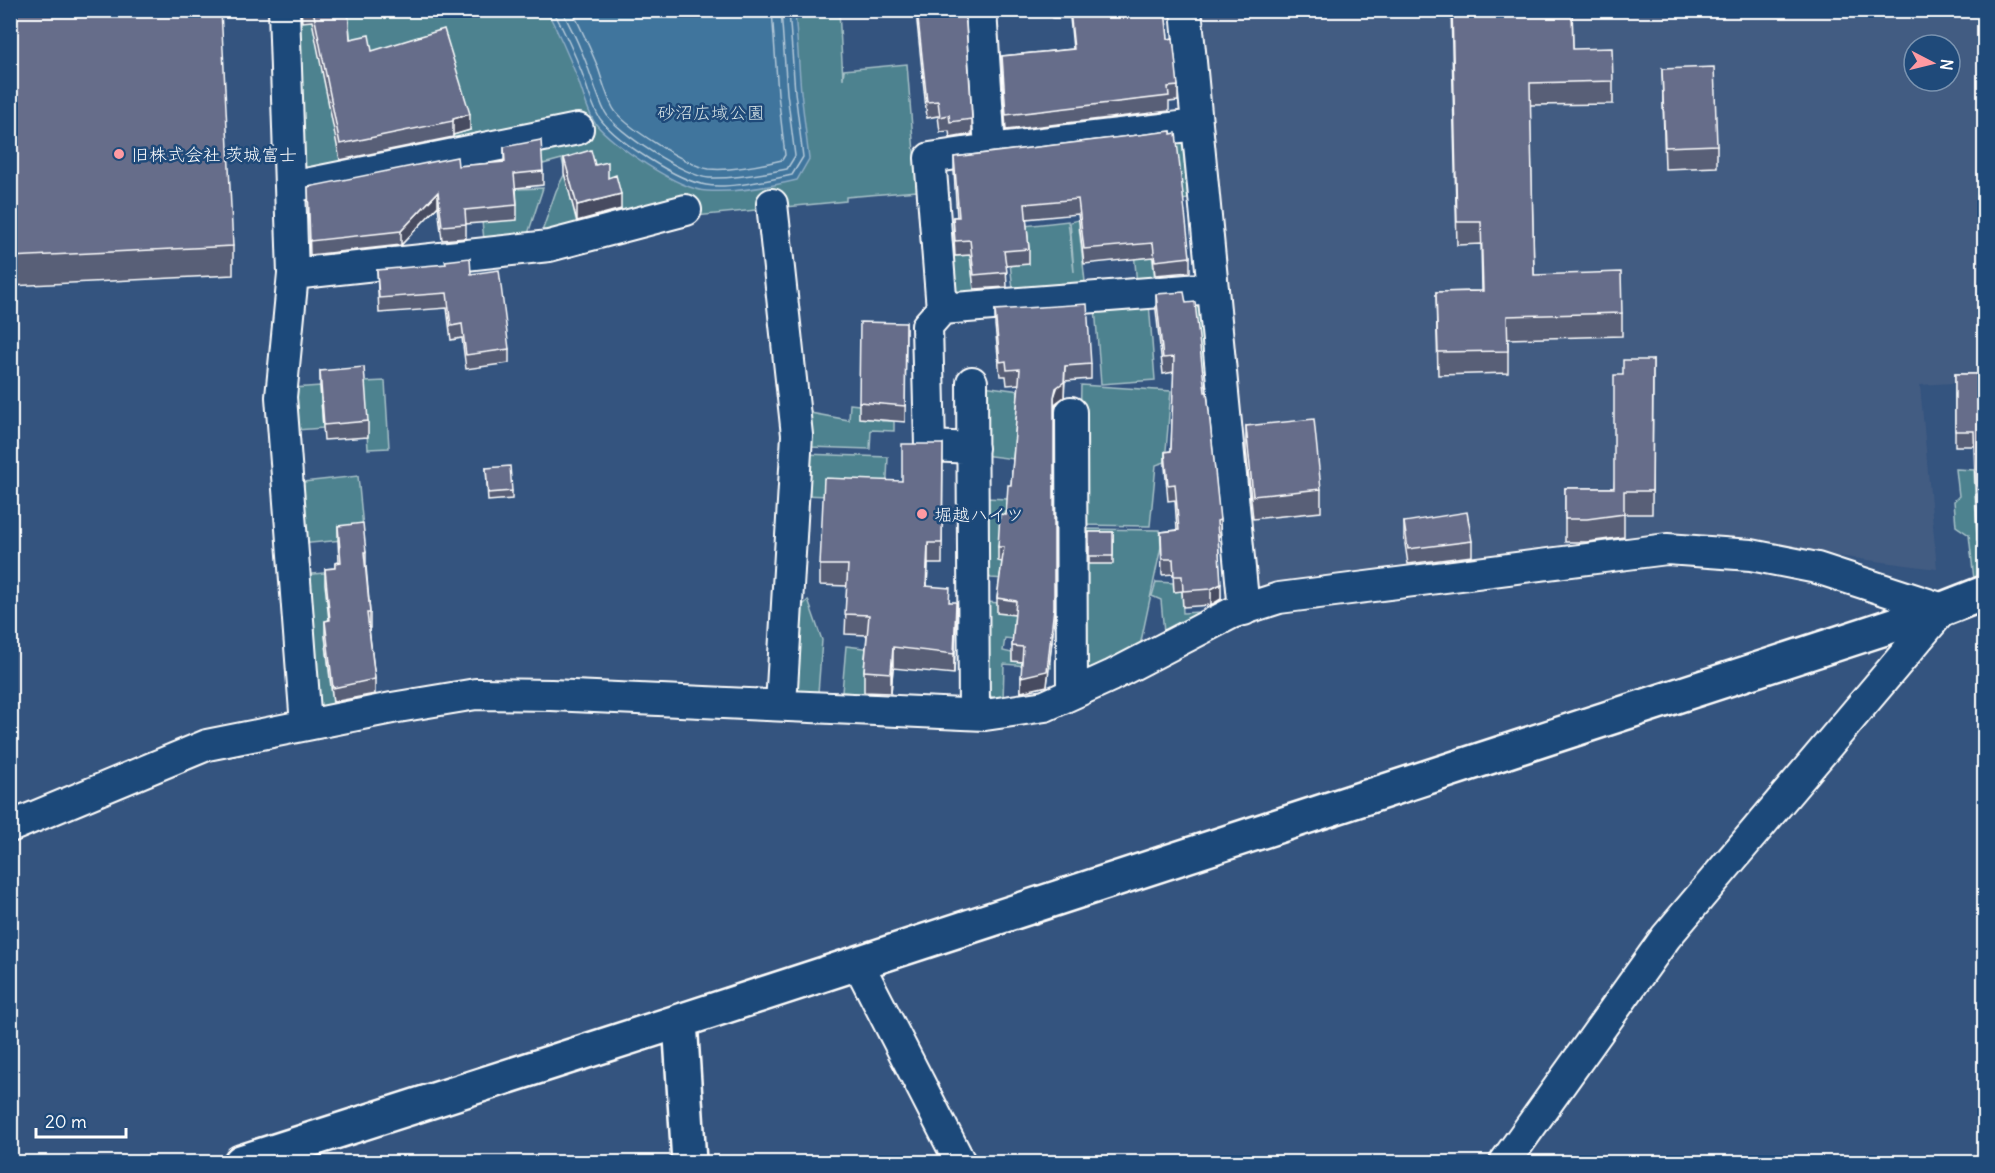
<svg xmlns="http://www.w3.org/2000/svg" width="1995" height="1173" viewBox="0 0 1995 1173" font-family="Delius,'Klee One',sans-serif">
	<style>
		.built { fill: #435c82; fill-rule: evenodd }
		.green { fill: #4e828f; stroke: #a6c0c7; stroke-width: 1.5 }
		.water { fill: #40759d; stroke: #8cacc4; stroke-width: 1.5 }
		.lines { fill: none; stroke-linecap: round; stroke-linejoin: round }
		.shore { stroke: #b3c8d8; stroke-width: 1.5 }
		.minor-casing { stroke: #fff; stroke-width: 34 }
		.tertiary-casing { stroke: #fff; stroke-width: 38 }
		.minor { stroke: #1f4a7a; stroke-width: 30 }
		.tertiary { stroke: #1f4a7a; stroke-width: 33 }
		.wall { fill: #585e77; stroke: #fff; stroke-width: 1.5 }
		.shaded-wall { fill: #474c61; stroke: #fff; stroke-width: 1.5 }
		.building { fill: #666d8a; stroke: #fff; stroke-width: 1.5 }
		.poi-dot { fill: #ff9aa2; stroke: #1f4a7a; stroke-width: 2 }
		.labels { text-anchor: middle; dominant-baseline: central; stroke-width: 5; stroke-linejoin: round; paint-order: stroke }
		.park-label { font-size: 18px; fill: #d3e0e3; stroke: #1f4a7a }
		.poi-label { font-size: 18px; fill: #fff; stroke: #1f4a7a; text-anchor: start }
	</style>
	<rect width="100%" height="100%" fill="#34547f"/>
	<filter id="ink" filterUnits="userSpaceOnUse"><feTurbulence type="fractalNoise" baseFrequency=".0167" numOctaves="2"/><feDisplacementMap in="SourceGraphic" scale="12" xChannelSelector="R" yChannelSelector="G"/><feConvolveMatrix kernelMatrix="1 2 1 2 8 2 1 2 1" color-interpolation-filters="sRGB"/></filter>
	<g filter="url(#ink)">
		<!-- built -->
		<path class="built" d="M 1199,11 L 1984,11 L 1984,381 L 1920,385 L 1937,569 L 1784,549 L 1255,591 ZM 1914,45 L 1950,45 L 1950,81 L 1914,81 Z"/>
		<!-- green -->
		<path class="green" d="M 292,11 L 839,11 L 843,79 L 844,70 L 907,64 L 917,191 L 846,197 L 846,201 L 625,223 L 616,191 L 565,173 L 577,224 L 538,243 L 556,191 L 565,173 L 562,159 L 543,164 L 538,147 L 297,183 Z
			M 1182,141 L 1188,199 L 1182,200 L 1132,146 Z
			M 503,150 L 518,169 L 519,189 L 543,188 L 524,246 L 485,249 L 477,175 L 454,157 Z
			M 1148,216 L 1155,283 L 1137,285 L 1131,218 Z
			M 1082,219 L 1079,227 L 1086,291 L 1014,298 L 1006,228 L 1068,221 L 1074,272 L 1070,222 Z
			M 970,255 L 975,300 L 955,302 L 946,257 Z
			M 1202,302 L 1209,369 L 1201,370 L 1184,303 Z
			M 1149,303 L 1155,380 L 1101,384 L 1095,307 Z
			M 385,381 L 389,448 L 368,449 L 364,382 Z
			M 1081,385 L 1171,391 L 1165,462 L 1156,465 L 1150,526 L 1078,525 Z
			M 320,386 L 323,428 L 296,430 L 293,388 Z
			M 983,386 L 1020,391 L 1014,459 L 983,455 Z
			M 850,404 L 859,405 L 882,418 L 882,421 L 894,421 L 894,431 L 871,430 L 870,449 L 809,447 L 810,413 L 849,420 Z
			M 804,454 L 888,457 L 886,498 L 802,495 Z
			M 1956,469 L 1974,470 L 1977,540 L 1984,540 L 1984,574 L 1974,579 L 1969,535 L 1956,526 L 1954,501 L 1959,496 Z
			M 358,476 L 364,538 L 300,544 L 294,483 Z
			M 985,498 L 1008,499 L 1006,579 L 991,578 L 984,572 Z
			M 1080,529 L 1160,530 L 1161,547 L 1140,646 L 1087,671 L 1082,666 Z
			M 334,572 L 330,632 L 325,636 L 333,706 L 317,707 L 303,575 Z
			M 1156,582 L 1173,583 L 1174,592 L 1182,591 L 1183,613 L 1199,612 L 1164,633 L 1161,600 L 1152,596 Z
			M 808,600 L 822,640 L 818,693 L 798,692 L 795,689 L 799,605 L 804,604 Z
			M 986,602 L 1056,607 L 1055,615 L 1016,612 L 1013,639 L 1005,638 L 1003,651 L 1012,653 L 1012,661 L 1051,664 L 1051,668 L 1004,664 L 1003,702 L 999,702 L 984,691 Z
			M 846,646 L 881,650 L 877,695 L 842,692 Z"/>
		<!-- water -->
		<path class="water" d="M 547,11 L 795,11 L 801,92 L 809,159 L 797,180 C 768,187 737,193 707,191 C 680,190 612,145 595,123 C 588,113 582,90 577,77 C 568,54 558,32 547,11 Z"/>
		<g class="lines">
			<!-- shore -->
			<path class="shore" d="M 553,10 C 564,31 574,52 582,73 C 587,86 593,110 601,120 C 618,142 678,181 706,185 C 727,189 770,180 792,175 L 803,157 L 795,92 L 789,10
				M 562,10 C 568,23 575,35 580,48 C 590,69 595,92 605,112 C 615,132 687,177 709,178 C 735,179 762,174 787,169 L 795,156 L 787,93 L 781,10
				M 572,10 C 581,28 589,46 597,65 C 602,79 606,95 613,108 C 623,126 688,166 709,169 C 730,171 761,165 782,160 L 785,155 L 778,94 L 772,10"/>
			<defs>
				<path id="minor" d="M 284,10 L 293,274 L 281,397 L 306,725
					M 981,10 L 990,149 L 1197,125
					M 1186,10 L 1244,610
					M 291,187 L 578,129
					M 772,204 L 797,435 L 781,705
					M 293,274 L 549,246 L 686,210
					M 942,309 L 1213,288
					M 972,382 L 974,714
					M 1071,412 L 1072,693
					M 973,448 L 930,446 L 927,326 L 942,309 L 930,158 L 990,149
					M 10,827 L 207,745 L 392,708 L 476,694 L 551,695 L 985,715 L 1045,706 L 1111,676 L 1232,613 L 1279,598 L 1667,549 L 1751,555 L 1817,568 L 1943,609 L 1666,937 L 1505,1162
					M 858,963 L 960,1162"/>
				<path id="tertiary" d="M 680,1021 L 689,1162
					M 241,1162 L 680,1021 L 1943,609 L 1984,593"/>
			</defs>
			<!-- minor casing -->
			<use href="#minor" class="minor-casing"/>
			<!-- tertiary casing -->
			<use href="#tertiary" class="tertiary-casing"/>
			<!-- minor -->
			<use href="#minor" class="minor"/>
			<!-- tertiary -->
			<use href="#tertiary" class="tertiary"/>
		</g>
		<!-- wall -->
		<path class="wall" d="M 10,10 L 233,246 L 233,275 L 10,286 Z
			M 301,10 L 348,10 L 350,39 L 372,51 L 470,130 L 453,135 L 453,137 L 340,160 L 312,21 L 302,22 Z
			M 917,10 L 972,119 L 972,134 L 950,138 L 949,131 L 940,132 L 938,116 L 927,118 L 917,22 Z
			M 1053,10 L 1165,10 L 1168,39 L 1178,86 L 1178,101 L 1169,102 L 1169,111 L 1006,130 L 1002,71 L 1002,56 L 1073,49 L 1070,18 L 1053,18 Z
			M 1451,10 L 1572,10 L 1573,49 L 1613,81 L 1613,104 L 1530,105 L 1534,275 L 1622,313 L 1622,336 L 1508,339 L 1508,373 L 1438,375 L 1436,292 L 1482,291 L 1481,244 L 1457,245 Z
			M 1662,69 L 1717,145 L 1717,167 L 1665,169 Z
			M 1171,131 L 1190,257 L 1190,272 L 1155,275 L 1153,257 L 1084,264 L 1078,214 L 1026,219 L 1029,249 L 1029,264 L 1006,266 L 1007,287 L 974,289 L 970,255 L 955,256 L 953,217 L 957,217 L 954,172 L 954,157 Z
			M 504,147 L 543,171 L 543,185 L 516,188 L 517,205 L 517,220 L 466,224 L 466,238 L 442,240 L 438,206 L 401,245 L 310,255 L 308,187 L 458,166 L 504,162 Z
			M 564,158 L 595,165 L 608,178 L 621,209 L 577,221 L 564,173 Z
			M 377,270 L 471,274 L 509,349 L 509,363 L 466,369 L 462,338 L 451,340 L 447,308 L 379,313 Z
			M 1156,294 L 1220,520 L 1220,536 L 1218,536 L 1221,599 L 1211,605 L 1183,607 L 1182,591 L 1174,592 L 1173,574 L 1162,575 L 1161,532 L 1177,530 L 1175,500 L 1168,501 L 1165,467 L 1165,452 L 1171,451 L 1174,372 L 1163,374 L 1156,310 Z
			M 995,310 L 1091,364 L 1091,379 L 1065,381 L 1064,397 L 1056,403 L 1054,412 L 1054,622 L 1047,686 L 1021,692 L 1022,662 L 1012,661 L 1012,646 L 1015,615 L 997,613 L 997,598 L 1002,562 L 998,561 L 998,547 L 1006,515 L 1011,485 L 1019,384 L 1007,385 L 1006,376 L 1000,376 L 995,325 Z
			M 906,323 L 905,422 L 859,418 L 859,402 Z
			M 1653,360 L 1652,514 L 1624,514 L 1624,537 L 1587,542 L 1565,542 L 1565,488 L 1614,488 L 1623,375 Z
			M 320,371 L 368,421 L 368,437 L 324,440 L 320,386 Z
			M 1955,374 L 1984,374 L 1984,540 L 1977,540 L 1974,446 L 1955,446 Z
			M 1246,426 L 1321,489 L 1321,512 L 1253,519 L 1246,449 Z
			M 943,444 L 942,564 L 928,564 L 927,587 L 950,602 L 956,623 L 954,674 L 893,668 L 891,693 L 864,692 L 864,671 L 867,635 L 845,634 L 847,586 L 820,585 L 820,565 L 902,481 Z
			M 486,468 L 512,491 L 512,499 L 488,501 Z
			M 1404,522 L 1472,541 L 1472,556 L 1408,564 L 1404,537 Z
			M 338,526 L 366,552 L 366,566 L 370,613 L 370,628 L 369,628 L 375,679 L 375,694 L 333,702 L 325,635 L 325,621 L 329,620 L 325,584 L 325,569 L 335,568 L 335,563 L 339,562 L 338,541 Z
			M 1089,532 L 1113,532 L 1113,564 L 1089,564 Z"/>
		<!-- shaded-wall -->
		<path class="shaded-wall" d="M 470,114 L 470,130 L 453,135 L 453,119 Z
			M 438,192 L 438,206 L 401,245 L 401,231 Z
			M 621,194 L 621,209 L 577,221 L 577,205 Z
			M 1065,366 L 1064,397 L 1056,403 L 1054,412 L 1054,397 Z
			M 928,543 L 928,564 L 926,607 L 926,586 Z
			M 1221,584 L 1221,599 L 1211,605 L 1211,589 Z
			M 956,602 L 956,623 L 954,674 L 954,654 Z
			M 1054,607 L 1054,622 L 1047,686 L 1021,692 L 1021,677 Z
			M 893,647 L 893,668 L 891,693 L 891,673 Z"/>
		<!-- building -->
		<path class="building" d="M 10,10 L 221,10 L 233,246 L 10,257 Z
			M 313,10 L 348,10 L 350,39 L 369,35 L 372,51 L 444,29 L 470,114 L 453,119 L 453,121 L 340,144 Z
			M 917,10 L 965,10 L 972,119 L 950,122 L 949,115 L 940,117 L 938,101 L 927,102 Z
			M 1070,10 L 1165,10 L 1168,39 L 1173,38 L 1178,86 L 1168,87 L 1169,96 L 1006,115 L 1002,56 L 1074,49 Z
			M 1452,10 L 1572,10 L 1573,49 L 1612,48 L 1613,81 L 1530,83 L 1534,275 L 1621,272 L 1622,313 L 1507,316 L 1508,351 L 1438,352 L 1436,292 L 1483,291 L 1481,222 L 1457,222 Z
			M 1714,67 L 1717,145 L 1665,147 L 1662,69 Z
			M 1171,131 L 1171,134 L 1176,133 L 1190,257 L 1155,261 L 1153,243 L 1084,249 L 1078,199 L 1025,204 L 1029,249 L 1004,251 L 1007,272 L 974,275 L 970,240 L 955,241 L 953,217 L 959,217 L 954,157 Z
			M 541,140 L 543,171 L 514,174 L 517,205 L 465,210 L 466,224 L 442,226 L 438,192 L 401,231 L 310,241 L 308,187 L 457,157 L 458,166 L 505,162 L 504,147 Z
			M 591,150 L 595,165 L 608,162 L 608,178 L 616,175 L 621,194 L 577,205 L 564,158 Z
			M 470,258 L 471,274 L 499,270 L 509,349 L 466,355 L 462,324 L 451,326 L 447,293 L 379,298 L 377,270 L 446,264 L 445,261 Z
			M 1184,292 L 1186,303 L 1195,302 L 1205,392 L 1207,392 L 1220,520 L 1217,521 L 1221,584 L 1211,589 L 1183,591 L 1182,576 L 1174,576 L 1173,559 L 1162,559 L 1161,532 L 1179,530 L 1175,484 L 1168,485 L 1165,452 L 1171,451 L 1174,357 L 1163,358 L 1156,294 Z
			M 1087,304 L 1091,364 L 1065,366 L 1064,382 L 1056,388 L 1054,397 L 1054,607 L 1047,671 L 1021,677 L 1023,647 L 1012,646 L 1016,601 L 997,598 L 1004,547 L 998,547 L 1000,514 L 1006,515 L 1008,485 L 1011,485 L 1020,369 L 1007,370 L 1006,361 L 1000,362 L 995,310 Z
			M 860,322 L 906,323 L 905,406 L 859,402 Z
			M 1623,360 L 1653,360 L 1652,491 L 1624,491 L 1624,514 L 1587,519 L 1565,519 L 1565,488 L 1614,488 L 1614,375 L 1623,375 Z
			M 364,367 L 368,421 L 324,425 L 320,371 Z
			M 1955,374 L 1984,374 L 1984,525 L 1977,525 L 1974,431 L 1955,431 Z
			M 1314,419 L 1321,489 L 1253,496 L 1246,426 Z
			M 902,444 L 943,444 L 942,543 L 928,543 L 926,586 L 950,588 L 949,602 L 956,602 L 954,654 L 893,647 L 891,673 L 864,671 L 869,615 L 845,614 L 848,565 L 820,565 L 824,478 L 902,481 Z
			M 510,466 L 512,491 L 488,493 L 486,468 Z
			M 1467,512 L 1472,541 L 1408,549 L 1404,522 Z
			M 363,523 L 366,552 L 364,552 L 370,613 L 367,613 L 375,679 L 333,688 L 325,621 L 330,620 L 325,569 L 335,568 L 335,563 L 341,562 L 338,526 Z
			M 1089,532 L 1113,532 L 1113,556 L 1089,556 Z"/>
	</g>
	<!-- markers -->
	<g class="poi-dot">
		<circle cx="119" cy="154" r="6"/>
		<circle cx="922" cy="514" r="6"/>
	</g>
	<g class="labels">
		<!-- park labels -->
		<g class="park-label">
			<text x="711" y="112">砂沼広域公園</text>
		</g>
		<!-- poi labels -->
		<g class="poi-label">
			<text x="131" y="154">旧株式会社 茨城富士</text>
			<text x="934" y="514">堀越ハイツ</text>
		</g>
	</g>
	<!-- margin -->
	<rect width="1995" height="1173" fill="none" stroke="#1f4a7a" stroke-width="36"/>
	<rect x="18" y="18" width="1959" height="1137" fill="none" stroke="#fff" stroke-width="2" filter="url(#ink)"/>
	<!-- north arrow -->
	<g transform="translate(1932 63) rotate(97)"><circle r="28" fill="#1f4a7a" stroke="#7992af" stroke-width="1.5"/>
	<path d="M0-4.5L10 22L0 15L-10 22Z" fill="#ff9aa2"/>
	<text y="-9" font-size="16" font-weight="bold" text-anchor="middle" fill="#ffffff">N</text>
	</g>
	<!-- scale -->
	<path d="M36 1128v9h90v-9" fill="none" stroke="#ffffff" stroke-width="3"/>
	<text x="45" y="1128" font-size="18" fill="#ffffff" stroke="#1f4a7a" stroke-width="4.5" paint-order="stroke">20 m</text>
</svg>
